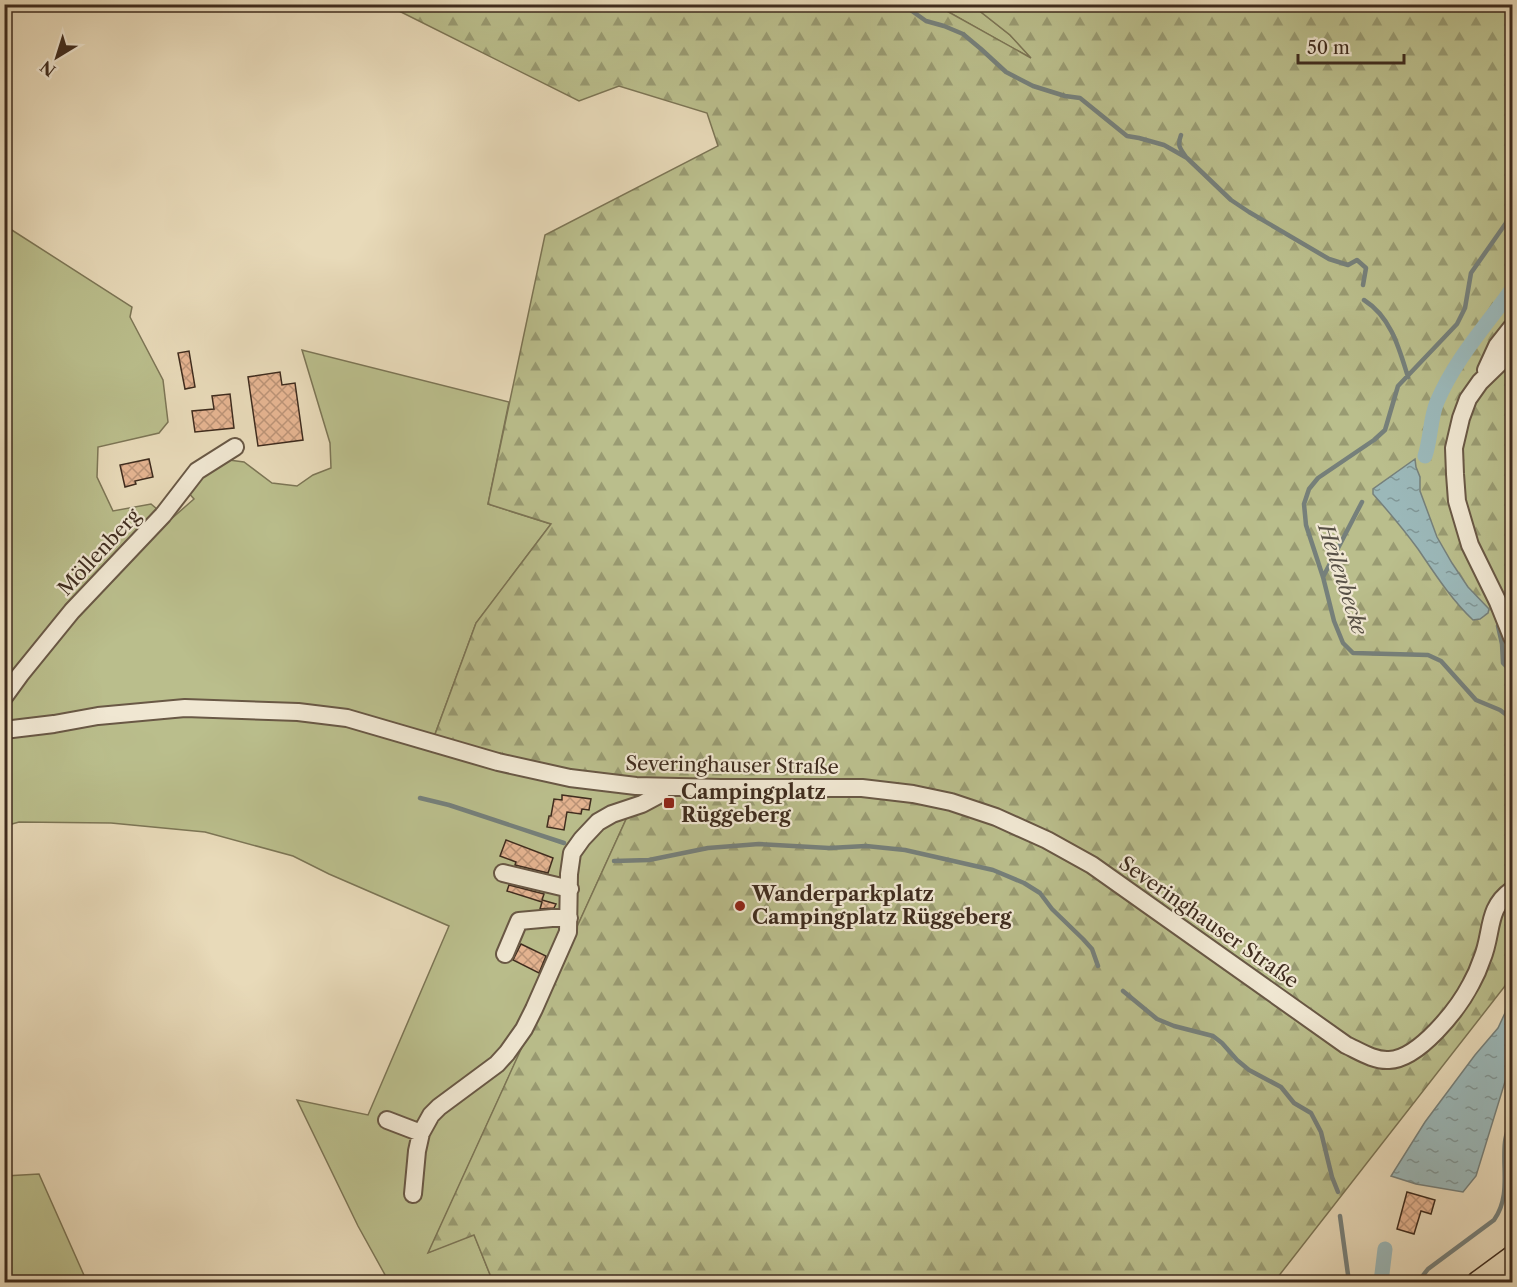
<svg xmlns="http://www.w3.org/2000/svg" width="1517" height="1287" viewBox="0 0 1517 1287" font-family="'Libre Caslon Text',serif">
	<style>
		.green { fill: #babe8c; stroke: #7c7555; stroke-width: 1.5 }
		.forest { fill: url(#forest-firs); stroke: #7c7555; stroke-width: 1.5 }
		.water { fill: url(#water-ripples); stroke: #76807b; stroke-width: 1.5 }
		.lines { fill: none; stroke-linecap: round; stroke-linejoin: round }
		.stream { stroke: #76807b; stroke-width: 4.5 }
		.canal { stroke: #9bb8b9; stroke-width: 15 }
		.building { fill: url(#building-cross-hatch); stroke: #3f2c1e; stroke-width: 1.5 }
		.minor-casing { stroke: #695845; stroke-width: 20 }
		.major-casing { stroke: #3f2c1e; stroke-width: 24 }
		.minor { stroke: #f0e7d2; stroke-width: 16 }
		.major { stroke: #e8dab9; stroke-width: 21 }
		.poi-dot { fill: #8f2418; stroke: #f0e7d2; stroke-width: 2 }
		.labels { text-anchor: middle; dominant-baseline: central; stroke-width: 4.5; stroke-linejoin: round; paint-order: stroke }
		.street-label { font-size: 20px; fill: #3f2c1e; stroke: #f0e7d2 }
		.poi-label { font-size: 20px; font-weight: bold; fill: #3f2c1e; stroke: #f0e7d2; text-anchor: start }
		.water-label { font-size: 21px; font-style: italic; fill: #564f45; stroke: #f0e7d2 }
	</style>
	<defs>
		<pattern id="forest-firs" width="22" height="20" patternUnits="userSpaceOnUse" patternTransform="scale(1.5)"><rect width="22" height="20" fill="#babe8c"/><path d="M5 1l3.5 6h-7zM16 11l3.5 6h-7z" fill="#999b72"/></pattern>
		<pattern id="water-ripples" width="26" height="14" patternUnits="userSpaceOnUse" patternTransform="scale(1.5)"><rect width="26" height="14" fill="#9bb8b9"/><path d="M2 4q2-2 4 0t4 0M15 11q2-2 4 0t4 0" fill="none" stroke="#809696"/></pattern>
		<pattern id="building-cross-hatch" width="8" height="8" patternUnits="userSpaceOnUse" patternTransform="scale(1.5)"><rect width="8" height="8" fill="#e5b491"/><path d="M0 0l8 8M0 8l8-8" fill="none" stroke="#bb9376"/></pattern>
	</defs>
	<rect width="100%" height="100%" fill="#e8dab9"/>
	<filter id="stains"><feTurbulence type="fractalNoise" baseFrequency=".00333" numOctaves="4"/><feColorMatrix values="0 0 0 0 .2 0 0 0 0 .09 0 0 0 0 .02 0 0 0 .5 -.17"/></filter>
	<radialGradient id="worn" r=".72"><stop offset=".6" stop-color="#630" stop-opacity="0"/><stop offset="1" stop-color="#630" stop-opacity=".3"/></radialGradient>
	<!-- green -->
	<path class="green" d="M 936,5 L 972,5 L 1010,35 L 1034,60 Z
		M 4,225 L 132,307 L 130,317 L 163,380 L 168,422 L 159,433 L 98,447 L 97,477 L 113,511 L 151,504 L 170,520 L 194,499 L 187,491 L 206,471 L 229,460 L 244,462 L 272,483 L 297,486 L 313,475 L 331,468 L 330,443 L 302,350 L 509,402 L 488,504 L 551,524 L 476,623 L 434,737 L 268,706 L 5,725 Z
		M 178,714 L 255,717 L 348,723 L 557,783 L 595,789 L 638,793 L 429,1252 L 474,1234 L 493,1282 L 389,1282 L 358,1226 L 297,1100 L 368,1115 L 449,926 L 329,874 L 293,856 L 205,832 L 111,823 L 19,822 L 5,826 L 5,736 L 65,727 Z
		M 39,1174 L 87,1282 L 5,1282 L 5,1176 Z"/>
	<!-- forest -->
	<path class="forest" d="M 387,5 L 936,5 L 1031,58 L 1010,35 L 972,5 L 1512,5 L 1512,977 L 1274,1282 L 493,1282 L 474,1235 L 428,1253 L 644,780 L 573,772 L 434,737 L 476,623 L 551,524 L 488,504 L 545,235 L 718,146 L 707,113 L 619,86 L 579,101 Z"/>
	<!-- water -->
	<path class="water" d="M 1415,459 L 1416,467 L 1420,477 L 1420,491 L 1437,537 L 1452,563 L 1468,587 L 1489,609 L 1488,613 L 1480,619 L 1473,620 C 1451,599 1435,574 1418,549 C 1404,530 1389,512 1373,494 L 1373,489 Z
		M 1508,994 L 1512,994 L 1512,1059 L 1476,1176 L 1463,1192 L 1416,1184 L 1391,1176 L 1425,1122 L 1475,1055 L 1498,1028 L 1505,1013 Z"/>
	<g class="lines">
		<!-- stream -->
		<path class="stream" d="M 906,4 L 912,11 L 926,21 L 944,26 L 963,34 L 981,49 L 1006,72 L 1033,86 L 1065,96 L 1080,98 L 1127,136 L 1139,138 L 1164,145 L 1187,158 L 1231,200 L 1249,212 L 1329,259 L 1348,265 L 1357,260 L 1366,268 L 1363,285
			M 1181,135 C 1177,146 1180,148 1186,157
			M 1512,157 L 1511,160 L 1511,212 L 1506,223 L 1471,273 L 1465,308 L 1457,324 L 1398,386 L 1385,430 L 1374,440 L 1318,478 L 1309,489 L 1304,504 L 1306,525 L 1323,577 L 1334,621 L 1343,643 L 1353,653 L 1428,655 L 1441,661 L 1476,700 L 1500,710 L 1512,719
			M 1364,300 C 1391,317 1399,348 1408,377
			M 1323,577 L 1362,502
			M 1498,626 L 1502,644 L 1503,663 L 1512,672
			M 1512,694 L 1512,696
			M 420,798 L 449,805 L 564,843
			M 614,861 L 649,860 L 708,848 L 759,844 L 829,848 L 866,846 L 905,850 L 993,870 L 1024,883 L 1040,893 L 1052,909 L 1083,939 L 1092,949 L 1098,966
			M 1123,991 L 1157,1019 L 1174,1026 L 1213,1036 L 1222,1043 L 1237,1060 L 1249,1070 L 1281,1087 L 1294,1103 L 1311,1113 L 1321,1132 L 1332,1177 L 1338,1192
			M 1340,1216 L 1349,1282
			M 1418,1282 L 1428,1269 L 1494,1220 C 1511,1196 1502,1169 1505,1142 C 1506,1133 1510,1123 1512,1114"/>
		<!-- canal -->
		<path class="canal" d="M 1425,456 C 1431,438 1430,419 1437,402 C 1455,359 1486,326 1512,289
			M 1381,1282 L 1385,1249"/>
	</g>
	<!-- building -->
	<path class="building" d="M 189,351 L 195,387 L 185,389 L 178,353 Z
		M 280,372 L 282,385 L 295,383 L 303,440 L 258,446 L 248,377 Z
		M 230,394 L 234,428 L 195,432 L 192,411 L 214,409 L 212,396 Z
		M 149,459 L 153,477 L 135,481 L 136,484 L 125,487 L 120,465 Z
		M 562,795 L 591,799 L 589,810 L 582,809 L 581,814 L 567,812 L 564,830 L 547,827 L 549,816 L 551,816 L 554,799 L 562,800 Z
		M 506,840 L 553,858 L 548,873 L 515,865 L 516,862 L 500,856 Z
		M 509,885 L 544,894 L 542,900 L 556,904 L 554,908 L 540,909 L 542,902 L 507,891 Z
		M 521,944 L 546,956 L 539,973 L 513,960 Z
		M 1407,1192 L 1435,1200 L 1431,1214 L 1421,1211 L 1414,1234 L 1397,1229 Z"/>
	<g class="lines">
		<defs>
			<path id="minor" d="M 1512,351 L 1480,382 L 1468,399 L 1461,418 L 1454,448 L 1455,474 L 1457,501 L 1470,545 L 1498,602 L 1512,637
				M 1486,370 L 1497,346 L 1512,327
				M 4,697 L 20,675 L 72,611 L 163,515 L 197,471 L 235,447
				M 4,730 L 54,724 L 98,716 L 185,708 L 298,712 L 347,718 L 498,762 L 570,778 L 636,786 L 721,788 L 862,788 L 913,794 L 951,802 L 996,817 L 1047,840 L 1092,865 L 1346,1045 C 1359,1051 1374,1061 1389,1060 C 1419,1059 1458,1009 1471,984 C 1475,977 1479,968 1482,959 C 1493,933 1486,908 1512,890
				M 503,873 L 570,889
				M 505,954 L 519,921 L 552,918 L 569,918
				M 387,1120 L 421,1133
				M 413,1194 L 417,1151 L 421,1133 L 431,1115 L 439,1107 L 497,1064 L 507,1053 L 524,1029 L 534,1009 L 568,932 L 569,874 L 572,853 L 582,839 L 598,822 L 612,814 L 642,804 L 657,796 L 665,787"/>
			<path id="major" d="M 1478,1282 L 1512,1257"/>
		</defs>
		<!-- minor casing -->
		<use href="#minor" class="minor-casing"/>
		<!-- major casing -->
		<use href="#major" class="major-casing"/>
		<!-- minor -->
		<use href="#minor" class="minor"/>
		<!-- major -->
		<use href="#major" class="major"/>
	</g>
	<!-- markers -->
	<g class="poi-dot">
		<rect x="663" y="797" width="12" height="12" rx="3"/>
		<circle cx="740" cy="906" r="6"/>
	</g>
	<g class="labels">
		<!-- street labels -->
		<g class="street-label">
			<text transform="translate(99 552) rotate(-47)">Möllenberg</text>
			<text transform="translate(732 765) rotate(1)">Severinghauser Straße</text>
			<text transform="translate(1209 922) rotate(35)">Severinghauser Straße</text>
		</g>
		<!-- poi labels -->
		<g class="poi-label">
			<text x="681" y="792">Campingplatz<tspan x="681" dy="23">Rüggeberg</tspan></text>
			<text x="752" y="894">Wanderparkplatz<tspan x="752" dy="23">Campingplatz Rüggeberg</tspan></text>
		</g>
		<!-- water labels -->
		<g class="water-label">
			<text transform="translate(1343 579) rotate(72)">Heilenbecke</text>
		</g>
	</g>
	<!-- margin -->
	<rect width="1517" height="1287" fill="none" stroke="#e8dab9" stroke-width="24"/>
	<rect x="6" y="6" width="1505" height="1275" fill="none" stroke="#3f2c1e" stroke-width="3"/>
	<rect x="12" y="12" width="1493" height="1263" fill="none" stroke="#3f2c1e" stroke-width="1.5"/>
	<!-- north arrow -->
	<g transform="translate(57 57) rotate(218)" stroke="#f0e7d2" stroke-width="4.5" paint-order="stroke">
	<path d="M0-4.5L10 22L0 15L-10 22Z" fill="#3f2c1e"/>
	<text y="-9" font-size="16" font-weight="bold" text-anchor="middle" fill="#3f2c1e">N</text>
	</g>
	<!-- scale -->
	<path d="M1298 54v9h106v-9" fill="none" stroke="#3f2c1e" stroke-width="3"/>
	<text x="1307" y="54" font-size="18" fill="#3f2c1e" stroke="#f0e7d2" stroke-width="4.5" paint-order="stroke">50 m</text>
	<rect width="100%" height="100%" filter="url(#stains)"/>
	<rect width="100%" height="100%" fill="url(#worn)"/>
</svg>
